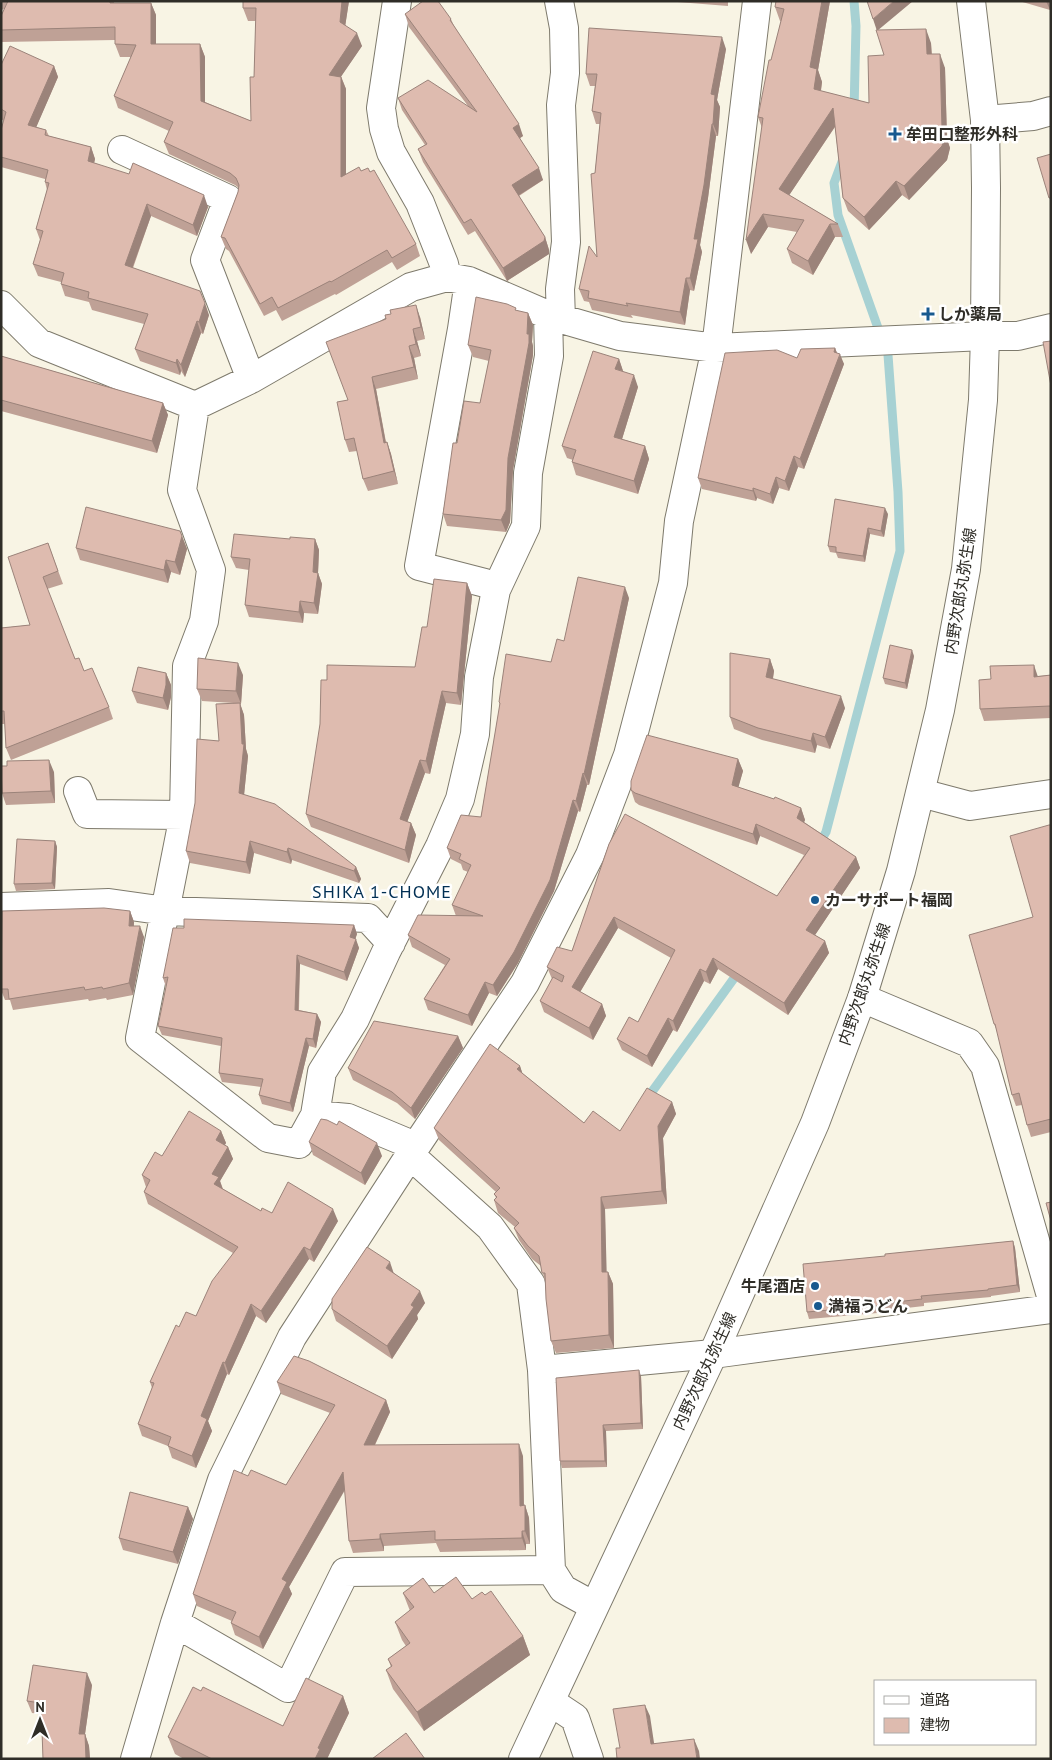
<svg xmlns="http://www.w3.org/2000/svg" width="1052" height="1760" viewBox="0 0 1052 1760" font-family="'PT Sans','Noto Sans JP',sans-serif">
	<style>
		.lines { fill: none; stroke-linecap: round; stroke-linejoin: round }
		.stream { stroke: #a7d1d3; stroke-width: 9 }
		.minor-casing { stroke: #7e7a6c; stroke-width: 30 }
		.tertiary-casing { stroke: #7e7a6c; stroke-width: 30 }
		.secondary-casing { stroke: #7e7a6c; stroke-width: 30 }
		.minor { stroke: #fff; stroke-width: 28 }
		.tertiary { stroke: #fff; stroke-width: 28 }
		.secondary { stroke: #fff; stroke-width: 28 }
		.wall { fill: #bfa196 }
		.shaded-wall { fill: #9b837a }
		.building { fill: #debbaf; stroke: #9b837a }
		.poi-dot { fill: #18598f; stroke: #fff; stroke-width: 2 }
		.labels { text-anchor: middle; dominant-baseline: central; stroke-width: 5; stroke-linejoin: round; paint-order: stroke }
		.poi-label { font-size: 16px; font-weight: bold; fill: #2f2d27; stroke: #fff; text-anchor: start }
		.street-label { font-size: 16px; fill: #2f2d27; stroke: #fff }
		.neighbourhood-label { font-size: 18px; letter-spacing: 1px; fill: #012f53; stroke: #fff }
	</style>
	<rect width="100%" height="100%" fill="#f8f4e4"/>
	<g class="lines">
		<!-- stream -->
		<path class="stream" d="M 854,1 L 856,26 L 854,111
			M 843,159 L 834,183 L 838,215 L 878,328
			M 818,845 L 826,832 L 900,551 L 898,492 L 888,355
			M 646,1100 L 740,970"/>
		<defs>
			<path id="minor" d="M 397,1 L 381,108 L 384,129 L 391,152 L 420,203 L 444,264 L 447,277
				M 559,1 L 564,28 L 565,73 L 561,105 L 566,242 L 560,289 L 561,320
				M 122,150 L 228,199 L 205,260 L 251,379
				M 469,281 L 462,329 L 419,566 L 485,583 L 496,590
				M 1,305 L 39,343 L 195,406
				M 78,791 L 87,814 L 184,815
				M 1,907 L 109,903 L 166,911 L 368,918 L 391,943
				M 862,998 L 969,1043 L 985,1066 L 1051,1296
				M 315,1115 L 322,1072 L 355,1019 L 386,952 L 440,846 L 460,799 L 475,734 L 479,677 L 496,590 L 526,526 L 528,473 L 549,356 L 548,315
				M 415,1146 L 348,1118 L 315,1115 L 299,1144 L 268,1138 L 140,1038 L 184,815 L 187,666 L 204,621 L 211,570 L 182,490 L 195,406 L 251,379 L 411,287 L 447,277 L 469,281 L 548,315 L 620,336 L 716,348 L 985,336 L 1018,336 L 1051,328
				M 410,1155 L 490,1227 L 531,1284 L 542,1370 L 551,1570 L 563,1589 L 594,1606
				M 542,1370 L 713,1354 L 1051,1309
				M 175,1623 L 288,1688 L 345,1572 L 551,1570
				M 551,1702 L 575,1718 L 589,1759
				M 135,1759 L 175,1623 L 222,1480 L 292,1337 L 410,1155 L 525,983 L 590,855 L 628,755 L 673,583 L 679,521 L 716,348 L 757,1"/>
			<path id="tertiary" d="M 985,120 L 1033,116 L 1051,111
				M 921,793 L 970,806 L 1051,794"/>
			<path id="secondary" d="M 523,1759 L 713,1354 L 815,1123 L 862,998 L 901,871 L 940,710 L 966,569 L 983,400 L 985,336 L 986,188 L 985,120 L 971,1"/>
		</defs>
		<!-- minor casing -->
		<use href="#minor" class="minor-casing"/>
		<!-- tertiary casing -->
		<use href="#tertiary" class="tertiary-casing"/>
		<!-- secondary casing -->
		<use href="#secondary" class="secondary-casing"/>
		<!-- minor -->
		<use href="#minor" class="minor"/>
		<!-- tertiary -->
		<use href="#tertiary" class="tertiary"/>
		<!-- secondary -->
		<use href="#secondary" class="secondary"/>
	</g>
	<!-- wall -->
	<path class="wall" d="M 1,1 L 114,1 L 114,3 L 151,3 L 156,15 L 156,44 L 200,44 L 205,57 L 205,102 L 251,121 L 254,77 L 256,21 L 248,21 L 243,8 L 243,1 L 349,1 L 345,26 L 362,46 L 341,76 L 346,89 L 346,174 L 361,171 L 416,244 L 420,256 L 397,270 L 392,262 L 336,295 L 335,294 L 282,321 L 276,310 L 264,316 L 229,251 L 226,249 L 221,237 L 238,192 L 239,188 L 235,185 L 169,154 L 164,142 L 169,131 L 118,108 L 114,96 L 131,57 L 120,57 L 115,44 L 115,40 L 1,42 L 1,16 L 4,9 L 1,10 Z
		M 665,1 L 728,1 L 728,6 Z
		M 830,1 L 818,70 L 822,82 L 821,91 L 869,103 L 884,55 L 879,30 L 931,43 L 932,54 L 945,68 L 947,139 L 950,148 L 947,160 L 909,200 L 902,195 L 869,230 L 848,211 L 843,198 L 835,127 L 789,195 L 838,224 L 843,237 L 835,237 L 813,275 L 792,263 L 787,249 L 797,232 L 768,227 L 751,254 L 762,128 L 758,117 L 781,21 L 780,21 L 775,7 Z
		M 1019,1 L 1051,1 L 1051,9 L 1050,10 Z
		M 405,14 L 451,19 L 454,26 L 523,136 L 520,138 L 543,180 L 519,196 L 545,237 L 549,250 L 549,254 L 507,281 L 475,231 L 468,235 L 423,162 L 418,149 L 425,145 L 402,110 L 398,98 L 468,106 L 409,27 Z
		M 726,49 L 717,100 L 720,107 L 718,136 L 716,136 L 708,198 L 700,245 L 702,252 L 694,291 L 690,290 L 685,325 L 631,315 L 633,318 L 592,310 L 589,302 L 584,301 L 579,289 L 597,257 L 595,173 L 600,124 L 596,124 L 592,111 L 595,86 L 590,86 L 586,74 Z
		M 1,65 L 54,66 L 58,77 L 36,127 L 46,130 L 49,136 L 91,147 L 95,159 L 94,163 L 208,207 L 197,236 L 151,216 L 133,268 L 209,315 L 203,334 L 201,333 L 185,377 L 181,371 L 180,375 L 140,361 L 135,349 L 144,324 L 92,310 L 89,302 L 65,296 L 61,284 L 61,282 L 38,276 L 33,264 L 40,240 L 36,229 L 47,190 L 45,182 L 45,179 L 1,167 L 1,130 L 4,121 L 1,119 Z
		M 517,311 L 528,313 L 533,325 L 532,342 L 533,346 L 533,355 L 513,470 L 510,522 L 506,532 L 447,526 L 443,514 L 457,443 L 480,403 L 489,361 L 473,357 L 468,345 Z
		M 420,317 L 425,339 L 417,341 L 421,356 L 414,358 L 418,379 L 376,389 L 386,442 L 387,442 L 391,454 L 398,484 L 368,491 L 363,479 L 357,451 L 349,452 L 345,440 L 348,400 Z
		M 835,348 L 837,353 L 844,364 L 804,469 L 798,467 L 789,491 L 779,488 L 773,504 L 757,498 L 756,501 L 702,489 L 698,478 L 797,358 Z
		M 1,356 L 163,403 L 168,415 L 157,453 L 1,411 Z
		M 619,359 L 623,371 L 638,387 L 622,439 L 645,446 L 649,459 L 638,494 L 576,475 L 572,462 L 573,460 L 567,458 L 562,446 Z
		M 888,514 L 884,537 L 870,534 L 865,562 L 838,558 L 836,553 L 830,552 L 828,546 Z
		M 180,531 L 187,549 L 180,575 L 171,572 L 168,583 L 80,560 L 76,548 Z
		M 290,539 L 315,539 L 319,550 L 318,573 L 322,584 L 318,614 L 304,613 L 303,623 L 249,617 L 245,605 L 249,570 L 236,568 L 231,557 Z
		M 48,543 L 63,584 L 47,589 L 75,659 L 109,707 L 113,719 L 11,760 L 6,748 L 5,724 L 1,724 L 1,628 L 30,625 Z
		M 467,583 L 472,596 L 461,705 L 446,703 L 430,774 L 425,773 L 407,822 L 411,823 L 416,835 L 409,863 L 311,827 L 306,814 L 415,667 L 427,627 Z
		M 629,598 L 589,785 L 587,785 L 580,812 L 578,811 L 554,891 L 518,963 L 497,996 L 489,993 L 472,1026 L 428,1010 L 424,999 L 445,965 L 412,947 L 408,935 L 456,916 L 452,905 L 468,872 L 463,870 L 461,864 L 451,859 L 447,848 L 481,817 L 500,705 L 499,702 L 551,662 L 564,641 Z
		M 914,656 L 907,689 L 885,684 L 883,678 Z
		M 770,659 L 774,671 L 773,679 L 845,708 L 830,749 L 817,745 L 815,753 L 762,740 L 734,729 L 730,717 Z
		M 166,673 L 171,685 L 171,697 L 168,710 L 137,703 L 132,691 Z
		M 243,675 L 241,704 L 240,704 L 244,715 L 246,749 L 248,756 L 244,795 L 356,867 L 361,879 L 359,883 L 292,860 L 291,864 L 254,853 L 250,874 L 190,863 L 186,851 L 219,741 L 233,703 L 202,701 L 197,689 Z
		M 1051,675 L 1051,718 L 984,721 L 980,709 L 1038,676 Z
		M 738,759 L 743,771 L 738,787 L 801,808 L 805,820 L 804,822 L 856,857 L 860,868 L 815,935 L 825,941 L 829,953 L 788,1015 L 718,969 L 710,984 L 704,981 L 677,1032 L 673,1030 L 652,1067 L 622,1050 L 617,1039 L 638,1022 L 671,958 L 618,928 L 580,992 L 602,1004 L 606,1016 L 593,1040 L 544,1012 L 540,1001 L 552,979 L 547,967 L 572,951 L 609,844 L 777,896 L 804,855 L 760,836 L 757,845 L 639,805 L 635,802 L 631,790 Z
		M 7,766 L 54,772 L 55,803 L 6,805 L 2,793 Z
		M 1051,825 L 1051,1132 L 1031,1137 L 1027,1125 L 1022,1105 L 1016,1106 L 1012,1095 L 998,1033 L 994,1024 L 1033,917 Z
		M 55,841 L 57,847 L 55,889 L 16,891 L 14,884 Z
		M 2,911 L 130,911 L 134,922 L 134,926 L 144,937 L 133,995 L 107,1000 L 106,998 L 89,1001 L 88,999 L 13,1010 L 10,1000 L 5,1000 L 1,990 Z
		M 354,925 L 357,934 L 355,939 L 359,948 L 347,981 L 300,964 L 299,1010 L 317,1014 L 321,1022 L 316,1048 L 309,1046 L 293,1112 L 262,1104 L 259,1095 L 261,1087 L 222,1082 L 219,1073 L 221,1046 L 162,1035 L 158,1026 L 166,987 L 163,978 Z
		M 458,1036 L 463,1048 L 415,1119 L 397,1103 L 353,1080 L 348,1068 Z
		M 520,1066 L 522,1073 L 584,1123 L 620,1131 L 672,1102 L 676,1114 L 663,1138 L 667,1204 L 605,1209 L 606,1272 L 608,1272 L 613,1284 L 614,1348 L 556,1353 L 551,1341 L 545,1281 L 541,1266 L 532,1259 L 519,1240 L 514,1228 L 515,1227 L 498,1213 L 494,1200 L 496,1198 L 494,1194 L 496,1192 L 439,1140 L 434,1128 Z
		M 221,1131 L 226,1143 L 225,1145 L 228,1147 L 233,1159 L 220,1181 L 223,1189 L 261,1211 L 272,1213 L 338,1221 L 314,1262 L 309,1259 L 266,1323 L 256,1316 L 229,1375 L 227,1374 L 208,1421 L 212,1431 L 196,1468 L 172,1458 L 168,1446 L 142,1436 L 138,1424 L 152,1388 L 150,1382 L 179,1327 L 196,1316 L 233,1253 L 148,1204 L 144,1192 L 146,1187 L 142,1175 L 162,1156 Z
		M 309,1142 L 382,1156 L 365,1185 L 313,1155 Z
		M 1013,1241 L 1015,1248 L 1020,1292 L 991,1296 L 991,1297 L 924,1303 L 924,1306 L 889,1310 L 889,1312 L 809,1319 L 807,1312 L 885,1256 Z
		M 394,1273 L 425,1303 L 417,1315 L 418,1319 L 392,1359 L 336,1321 L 332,1309 Z
		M 641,1376 L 643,1429 L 606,1431 L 607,1467 L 562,1468 L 560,1461 Z
		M 277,1382 L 386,1400 L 390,1412 L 375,1445 L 523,1456 L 524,1505 L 525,1505 L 529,1518 L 530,1544 L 526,1544 L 526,1550 L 440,1552 L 436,1543 L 384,1546 L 384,1551 L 353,1553 L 349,1541 L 345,1490 L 289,1587 L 292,1594 L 263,1649 L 235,1635 L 231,1623 L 232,1621 L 197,1606 L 193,1594 L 248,1476 L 286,1485 L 330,1413 L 281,1394 Z
		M 188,1507 L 193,1519 L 178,1564 L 123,1550 L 119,1538 Z
		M 403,1593 L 434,1593 L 472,1599 L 485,1595 L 523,1636 L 530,1655 L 424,1731 L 393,1689 L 386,1670 L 391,1667 L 388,1659 L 406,1646 L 402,1640 L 395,1622 L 410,1611 Z
		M 92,1685 L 85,1734 L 89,1746 L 90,1759 L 43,1759 L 42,1714 L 32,1713 L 27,1701 Z
		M 201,1691 L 283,1726 L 343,1696 L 349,1713 L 327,1759 L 184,1759 L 175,1754 L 168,1737 Z"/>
	<!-- shaded-wall -->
	<path class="shaded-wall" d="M 342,1 L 349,1 L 344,34 L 340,22 Z
		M 822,1 L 830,1 L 818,70 L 822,82 L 819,103 L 814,89 L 810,67 Z
		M 894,1 L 913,1 L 877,31 L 873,19 Z
		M 1046,1 L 1051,1 L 1051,9 L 1050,10 Z
		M 151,3 L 156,15 L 156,57 L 151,44 Z
		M 926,29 L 931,43 L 932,68 L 927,54 Z
		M 357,33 L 362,46 L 334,87 L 329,75 Z
		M 722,37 L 726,49 L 717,100 L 720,107 L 718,136 L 713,124 L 711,94 Z
		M 200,44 L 205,57 L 205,113 L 201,101 Z
		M 940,54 L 945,68 L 947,139 L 950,148 L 947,160 L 909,200 L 904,186 L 942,129 Z
		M 54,66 L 58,77 L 32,137 L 28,125 Z
		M 341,77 L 346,89 L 346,189 L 341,177 Z
		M 833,108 L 838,122 L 784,203 L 779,189 Z
		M 519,124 L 523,136 L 517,140 L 513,128 Z
		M 712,124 L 716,136 L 708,198 L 700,245 L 702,252 L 694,291 L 690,278 L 694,239 Z
		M 91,147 L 95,159 L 92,172 L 88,161 Z
		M 539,168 L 543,180 L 516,197 L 512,185 Z
		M 896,181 L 902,195 L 869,230 L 864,217 Z
		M 204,195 L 208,207 L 197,236 L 193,225 Z
		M 147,204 L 151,216 L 129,277 L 125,265 Z
		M 763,214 L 768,227 L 751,254 L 746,240 Z
		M 830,224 L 835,237 L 813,275 L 808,261 Z
		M 545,237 L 549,250 L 549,254 L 507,281 L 503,268 Z
		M 686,278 L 690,290 L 685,325 L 680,312 Z
		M 205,303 L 209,315 L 203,334 L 199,322 Z
		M 416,305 L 420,317 L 425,339 L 421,327 Z
		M 528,313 L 533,325 L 532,342 L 533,346 L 533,355 L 513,470 L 510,522 L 506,532 L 501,520 L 508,458 L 527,334 Z
		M 197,321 L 201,333 L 185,377 L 181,365 Z
		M 413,329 L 417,341 L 421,356 L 416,344 Z
		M 409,346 L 414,358 L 418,379 L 414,367 Z
		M 835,348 L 839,358 L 840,354 L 844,364 L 804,469 L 800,459 Z
		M 177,359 L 181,371 L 180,375 L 176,363 Z
		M 619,359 L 623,371 L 615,369 Z
		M 634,375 L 638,387 L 619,449 L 614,437 Z
		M 372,377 L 376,389 L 388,455 L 384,443 Z
		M 163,403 L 168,415 L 157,453 L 152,441 Z
		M 387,442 L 391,454 L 398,484 L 394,471 Z
		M 645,446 L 649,459 L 638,494 L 634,481 Z
		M 794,456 L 798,467 L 789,491 L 785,481 Z
		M 776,477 L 779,488 L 773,504 L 770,494 Z
		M 753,488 L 757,498 L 756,501 L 753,491 Z
		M 885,508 L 888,514 L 884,537 L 881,531 Z
		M 868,528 L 870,534 L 865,562 L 863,556 Z
		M 182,536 L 187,549 L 180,575 L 175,562 Z
		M 315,539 L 319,550 L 318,573 L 322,584 L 318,614 L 314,603 L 313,572 Z
		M 166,560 L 171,572 L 168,583 L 164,570 Z
		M 467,583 L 472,596 L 461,705 L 457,693 Z
		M 625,587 L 629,598 L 589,785 L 584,774 Z
		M 300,601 L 304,613 L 303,623 L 299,612 Z
		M 912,650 L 914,656 L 907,689 L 905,683 Z
		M 770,659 L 774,671 L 771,689 L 766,677 Z
		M 238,663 L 243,675 L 241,704 L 236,691 Z
		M 1034,665 L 1038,677 L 1034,677 Z
		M 166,673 L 171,685 L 171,697 L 168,710 L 163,698 Z
		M 442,691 L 446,703 L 430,774 L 426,761 Z
		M 841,696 L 845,708 L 830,749 L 825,737 Z
		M 240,703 L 244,715 L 246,749 L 248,756 L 243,805 L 239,793 L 242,744 Z
		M 813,733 L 817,745 L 815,753 L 811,741 Z
		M 738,759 L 743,771 L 736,796 L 732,785 Z
		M 49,760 L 54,772 L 55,803 L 51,791 Z
		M 420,760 L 425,773 L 404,831 L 400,819 Z
		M 583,773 L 587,785 L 580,812 L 576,801 Z
		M 573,800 L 578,811 L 554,891 L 518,963 L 497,996 L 493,985 Z
		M 801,808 L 805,820 L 801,829 L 797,818 Z
		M 411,823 L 416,835 L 409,863 L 405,850 Z
		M 756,824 L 760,836 L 757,845 L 753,834 Z
		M 55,841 L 57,847 L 55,889 L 52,883 Z
		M 250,841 L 254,853 L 250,874 L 246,862 Z
		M 288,848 L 292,860 L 291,864 L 287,852 Z
		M 856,857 L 860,868 L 811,941 L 806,930 Z
		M 356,867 L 361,879 L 359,883 L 354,871 Z
		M 130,911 L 134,922 L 133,937 L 129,926 Z
		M 614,917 L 618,928 L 576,999 L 572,987 Z
		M 354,925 L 357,934 L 353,946 L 350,937 Z
		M 140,926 L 144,937 L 133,995 L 129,983 Z
		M 356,939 L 359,948 L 347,981 L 344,972 Z
		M 825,941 L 829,953 L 788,1015 L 784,1003 Z
		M 297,955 L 300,964 L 298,1018 L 295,1010 Z
		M 713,958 L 718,969 L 710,984 L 706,972 Z
		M 700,969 L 704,981 L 677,1032 L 673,1021 Z
		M 485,982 L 489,993 L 472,1026 L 468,1015 Z
		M 602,1004 L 606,1016 L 593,1040 L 589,1028 Z
		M 317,1014 L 321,1022 L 316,1048 L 313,1039 Z
		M 668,1018 L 673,1030 L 652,1067 L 647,1056 Z
		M 458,1036 L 463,1048 L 415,1119 L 411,1108 Z
		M 306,1038 L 309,1046 L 293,1112 L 290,1103 Z
		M 520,1066 L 524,1078 L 517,1069 Z
		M 672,1102 L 676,1114 L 663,1138 L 667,1204 L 662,1191 L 658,1126 Z
		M 221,1131 L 226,1143 L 220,1152 L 216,1140 Z
		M 377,1143 L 382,1156 L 365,1185 L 361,1173 Z
		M 228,1147 L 233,1159 L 220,1181 L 223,1190 L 214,1184 L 212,1174 Z
		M 601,1197 L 605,1209 L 607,1284 L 602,1272 Z
		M 333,1209 L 338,1221 L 314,1262 L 310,1250 Z
		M 1013,1241 L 1015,1248 L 1020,1292 L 1017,1285 Z
		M 304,1247 L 309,1259 L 266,1323 L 261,1311 Z
		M 390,1262 L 394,1274 L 386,1268 Z
		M 608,1272 L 613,1284 L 614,1348 L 609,1335 Z
		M 420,1291 L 425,1303 L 417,1315 L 418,1319 L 392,1359 L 387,1346 L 411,1305 Z
		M 251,1304 L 256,1316 L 229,1375 L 225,1363 Z
		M 223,1362 L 227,1374 L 208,1421 L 212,1431 L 196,1468 L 192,1456 L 201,1416 Z
		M 639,1370 L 641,1376 L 643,1429 L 641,1423 Z
		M 386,1400 L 390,1412 L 369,1457 L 364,1445 Z
		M 603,1425 L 606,1431 L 607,1467 L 605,1461 Z
		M 519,1444 L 523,1456 L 524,1518 L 520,1506 Z
		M 343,1472 L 348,1484 L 289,1587 L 292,1594 L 263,1649 L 259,1637 L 282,1579 Z
		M 525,1505 L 529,1518 L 530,1544 L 525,1531 Z
		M 188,1507 L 193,1519 L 178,1564 L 173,1552 Z
		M 522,1531 L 526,1544 L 526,1550 L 522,1538 Z
		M 380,1534 L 384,1546 L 384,1551 L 380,1539 Z
		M 523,1636 L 530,1655 L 424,1731 L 417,1712 Z
		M 87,1673 L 92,1685 L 85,1734 L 89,1746 L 90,1759 L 86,1759 L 79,1734 Z
		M 343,1696 L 349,1713 L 327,1759 L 315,1759 L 318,1748 Z
		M 645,1705 L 650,1716 L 656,1756 L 651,1744 Z
		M 694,1739 L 699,1751 L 700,1759 L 697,1759 Z"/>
	<!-- building -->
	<path class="building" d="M 8,1 L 110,1 L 110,3 L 151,3 L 151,44 L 200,44 L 201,101 L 251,121 L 250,77 L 254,77 L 256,8 L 243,8 L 243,1 L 342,1 L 340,22 L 357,33 L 329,75 L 341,77 L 341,177 L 359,167 L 361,171 L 368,168 L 370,172 L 374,170 L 416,244 L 392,258 L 387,250 L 331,282 L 330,281 L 278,308 L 272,297 L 260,304 L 225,238 L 221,237 L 238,192 L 239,185 L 236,178 L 230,173 L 164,142 L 173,122 L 114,96 L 136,45 L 115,44 L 115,27 L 1,30 L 1,16 Z
		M 423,1 L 438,1 L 451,19 L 450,20 L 519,124 L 513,128 L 539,168 L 512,185 L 545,237 L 544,241 L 503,268 L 471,219 L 464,223 L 418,149 L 427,144 L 398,98 L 428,80 L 477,112 L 405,14 Z
		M 776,1 L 822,1 L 810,67 L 817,69 L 814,89 L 869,103 L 868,56 L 884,55 L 876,30 L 926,29 L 927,54 L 940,54 L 942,129 L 945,134 L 942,146 L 904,186 L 896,181 L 864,217 L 843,198 L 833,108 L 779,189 L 838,224 L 830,224 L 808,261 L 787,249 L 804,220 L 763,214 L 746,240 L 763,118 L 758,117 L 769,60 L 771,60 L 784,9 L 775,7 Z
		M 867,1 L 894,1 L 873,19 Z
		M 589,28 L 722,37 L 711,94 L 715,95 L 713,124 L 712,124 L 704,185 L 694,239 L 698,239 L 690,278 L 686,278 L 680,312 L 626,303 L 628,306 L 588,298 L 589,291 L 579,289 L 589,246 L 597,257 L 591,174 L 595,173 L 601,113 L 592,111 L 597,74 L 586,74 Z
		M 10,46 L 54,66 L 28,125 L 46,130 L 45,135 L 91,147 L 88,161 L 129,174 L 133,163 L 204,195 L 193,225 L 147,204 L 125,265 L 200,291 L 205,303 L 199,322 L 197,321 L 181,365 L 177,359 L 176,363 L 135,349 L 148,314 L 88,298 L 89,292 L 61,284 L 64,273 L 33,264 L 43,231 L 36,229 L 49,183 L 45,182 L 48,170 L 1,157 L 1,130 L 6,112 L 1,109 L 1,65 Z
		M 1051,154 L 1051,198 L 1049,198 L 1037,158 Z
		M 476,297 L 507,304 L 516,308 L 515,310 L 528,313 L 527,334 L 529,334 L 529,343 L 508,458 L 506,510 L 501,520 L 443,514 L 453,443 L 457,443 L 464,401 L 480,403 L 491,350 L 468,345 Z
		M 416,305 L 421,327 L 413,329 L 416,344 L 409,346 L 414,367 L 372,377 L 384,443 L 387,442 L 394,471 L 363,479 L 354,438 L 345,440 L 337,402 L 348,400 L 326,342 L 386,319 L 385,315 L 391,314 L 390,310 Z
		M 1051,341 L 1051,386 L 1043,342 Z
		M 835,348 L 834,352 L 840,354 L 800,459 L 794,456 L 785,481 L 776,477 L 770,494 L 753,488 L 753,491 L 698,478 L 725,353 L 777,350 L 797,358 L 801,349 Z
		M 593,351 L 619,359 L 615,369 L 634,375 L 614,437 L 645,446 L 634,481 L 572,462 L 576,450 L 562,446 Z
		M 1,356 L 163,403 L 152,441 L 1,400 Z
		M 835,499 L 885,508 L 881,531 L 868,528 L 863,556 L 836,552 L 836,547 L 828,546 Z
		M 86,507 L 180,531 L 182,536 L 175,562 L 166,560 L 164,570 L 76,548 Z
		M 234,534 L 290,539 L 290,537 L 315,539 L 313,572 L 318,573 L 314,603 L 300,601 L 299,612 L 245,605 L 250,559 L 231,557 Z
		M 48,543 L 58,571 L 43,577 L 75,659 L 79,658 L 84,671 L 92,668 L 109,707 L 6,748 L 4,711 L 1,711 L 1,628 L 30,625 L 8,557 Z
		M 578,577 L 625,587 L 584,774 L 583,773 L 576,801 L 573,800 L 550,880 L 514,952 L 493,985 L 485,982 L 468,1015 L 424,999 L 450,959 L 408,935 L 418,915 L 483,916 L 452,905 L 471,865 L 459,859 L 461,854 L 447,848 L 461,815 L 481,817 L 500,703 L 499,702 L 506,654 L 551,662 L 557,639 L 564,641 Z
		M 434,579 L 467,583 L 457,693 L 442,691 L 426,761 L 420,760 L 400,819 L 411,823 L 405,850 L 306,814 L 320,724 L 321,680 L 327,680 L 327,665 L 415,667 L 422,627 L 427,627 Z
		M 890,645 L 912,650 L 905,683 L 883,678 Z
		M 730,653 L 770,659 L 766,677 L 841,696 L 825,737 L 813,733 L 811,741 L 758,728 L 730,717 Z
		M 198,658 L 238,663 L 236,691 L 197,689 Z
		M 1034,665 L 1034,677 L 1051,675 L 1051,708 L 1050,706 L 980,709 L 979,680 L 991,679 L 990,666 Z
		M 138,667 L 166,673 L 166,685 L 163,698 L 132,691 Z
		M 240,703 L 242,744 L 244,744 L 239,793 L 275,804 L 356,867 L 354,871 L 288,848 L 287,852 L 250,841 L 246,862 L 186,851 L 195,803 L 197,739 L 219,741 L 216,704 Z
		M 647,735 L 738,759 L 732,785 L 774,799 L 775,797 L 801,808 L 797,818 L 856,857 L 806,930 L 825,941 L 784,1003 L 713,958 L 706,972 L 700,969 L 673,1021 L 668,1018 L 647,1056 L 617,1039 L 629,1017 L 638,1022 L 675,950 L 614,917 L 572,987 L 602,1004 L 589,1028 L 540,1001 L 553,977 L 562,982 L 564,976 L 547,967 L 557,947 L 572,951 L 609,844 L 625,814 L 777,896 L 810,848 L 756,824 L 753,834 L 635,793 L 631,790 L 631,781 Z
		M 49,760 L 51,791 L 2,793 L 1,766 L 7,766 L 7,761 Z
		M 1049,825 L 1051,825 L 1051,1119 L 1027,1125 L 1019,1093 L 1012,1095 L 995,1024 L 994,1024 L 969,935 L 1033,917 L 1010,836 Z
		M 17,839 L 55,841 L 52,883 L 14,884 Z
		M 104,908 L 130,911 L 129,926 L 140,926 L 129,983 L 103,989 L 102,987 L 85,990 L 84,987 L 9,999 L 8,989 L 1,989 L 2,911 Z
		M 184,919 L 354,925 L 350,937 L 356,939 L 344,972 L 297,955 L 295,1010 L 317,1014 L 313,1039 L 306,1038 L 290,1103 L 259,1095 L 263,1079 L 219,1073 L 222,1038 L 158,1026 L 168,977 L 163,978 L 173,928 L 184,928 Z
		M 374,1021 L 458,1036 L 411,1108 L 392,1092 L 348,1068 Z
		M 490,1044 L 520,1066 L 517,1069 L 584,1123 L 593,1111 L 620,1131 L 647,1088 L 672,1102 L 658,1126 L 662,1191 L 601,1197 L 602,1272 L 608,1272 L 609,1335 L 551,1341 L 546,1299 L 545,1273 L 542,1273 L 539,1256 L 528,1246 L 514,1228 L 519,1223 L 494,1200 L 497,1197 L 494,1194 L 500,1188 L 434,1128 Z
		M 189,1111 L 221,1131 L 216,1140 L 228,1147 L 212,1174 L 219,1177 L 214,1184 L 261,1211 L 262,1208 L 272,1213 L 288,1182 L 333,1209 L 310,1250 L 304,1247 L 261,1311 L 251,1304 L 225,1363 L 223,1362 L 201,1416 L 207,1419 L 192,1456 L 168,1446 L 171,1437 L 138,1424 L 154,1383 L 150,1382 L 176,1325 L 179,1327 L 186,1312 L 196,1316 L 212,1281 L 238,1247 L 144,1192 L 150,1180 L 142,1175 L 155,1152 L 162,1156 Z
		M 321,1119 L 327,1120 L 337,1125 L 339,1121 L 377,1143 L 361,1173 L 309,1142 Z
		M 1051,1202 L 1051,1221 L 1046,1203 Z
		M 1013,1241 L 1017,1285 L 988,1289 L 988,1290 L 921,1296 L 922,1299 L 887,1303 L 887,1305 L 807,1312 L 803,1264 L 885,1256 L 885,1254 Z
		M 367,1247 L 390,1262 L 386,1268 L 420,1291 L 411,1305 L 414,1307 L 387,1346 L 332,1309 L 332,1299 Z
		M 294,1356 L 309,1361 L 386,1400 L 364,1445 L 519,1444 L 520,1506 L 525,1505 L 525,1531 L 522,1531 L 522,1538 L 435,1540 L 435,1531 L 380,1534 L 380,1539 L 349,1541 L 343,1472 L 282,1579 L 287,1582 L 259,1637 L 231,1623 L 236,1612 L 193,1594 L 234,1470 L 248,1476 L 251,1470 L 286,1485 L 335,1405 L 277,1382 Z
		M 639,1370 L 641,1423 L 603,1425 L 605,1461 L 560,1461 L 556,1378 Z
		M 130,1492 L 188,1507 L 173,1552 L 119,1538 Z
		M 456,1577 L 472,1599 L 482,1592 L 485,1595 L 491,1591 L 523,1636 L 417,1712 L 386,1670 L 392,1666 L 388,1659 L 410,1643 L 395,1622 L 414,1607 L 403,1593 L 423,1578 L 434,1593 Z
		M 33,1665 L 87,1673 L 79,1734 L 85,1734 L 86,1759 L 43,1759 L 41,1703 L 27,1701 Z
		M 306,1678 L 343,1696 L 318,1748 L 320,1749 L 315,1759 L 212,1759 L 168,1737 L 193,1687 L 201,1691 L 203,1687 L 283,1726 Z
		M 645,1705 L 651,1744 L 694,1739 L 697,1759 L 617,1759 L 616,1748 L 620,1748 L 613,1709 Z
		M 406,1733 L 425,1759 L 372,1759 Z"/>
	<!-- markers -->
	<g class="poi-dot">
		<path d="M892.5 126.5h5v5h5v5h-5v5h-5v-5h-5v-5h5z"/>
		<path d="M925.5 306.5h5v5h5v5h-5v5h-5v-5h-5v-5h5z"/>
		<circle cx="815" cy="900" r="5"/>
		<circle cx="815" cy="1286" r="5"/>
		<circle cx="818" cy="1306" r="5"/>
	</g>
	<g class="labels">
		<!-- poi labels -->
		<g class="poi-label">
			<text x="906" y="134">牟田口整形外科</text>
			<text x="938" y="314">しか薬局</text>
			<text x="825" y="900">カーサポート福岡</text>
			<text x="805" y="1286" text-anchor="end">牛尾酒店</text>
			<text x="828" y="1306">満福うどん</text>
		</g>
		<!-- street labels -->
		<g class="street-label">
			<text transform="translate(960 591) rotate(-81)">内野次郎丸弥生線</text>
			<text transform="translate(864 984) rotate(-71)">内野次郎丸弥生線</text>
			<text transform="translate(704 1371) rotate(-65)">内野次郎丸弥生線</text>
		</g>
		<!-- neighbourhood labels -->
		<g class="neighbourhood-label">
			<text x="382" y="891">SHIKA 1-CHOME</text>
		</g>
	</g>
	<!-- border -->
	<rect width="1052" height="1760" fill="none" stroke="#2f2d27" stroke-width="5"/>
	<!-- legend -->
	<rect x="874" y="1680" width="162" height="65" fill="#ffffff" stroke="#acaba9"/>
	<rect x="884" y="1696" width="25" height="8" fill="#ffffff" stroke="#acaba9"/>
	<text x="920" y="1705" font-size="15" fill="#2f2d27">道路</text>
	<rect x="884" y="1718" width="25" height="15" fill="#debbaf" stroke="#acaba9"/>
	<text x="920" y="1730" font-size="15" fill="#2f2d27">建物</text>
	<!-- north arrow -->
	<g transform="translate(40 1720)" stroke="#ffffff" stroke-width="4" paint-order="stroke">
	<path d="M0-4L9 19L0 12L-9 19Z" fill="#2f2d27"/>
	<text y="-8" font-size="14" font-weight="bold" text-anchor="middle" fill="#2f2d27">N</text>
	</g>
</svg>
